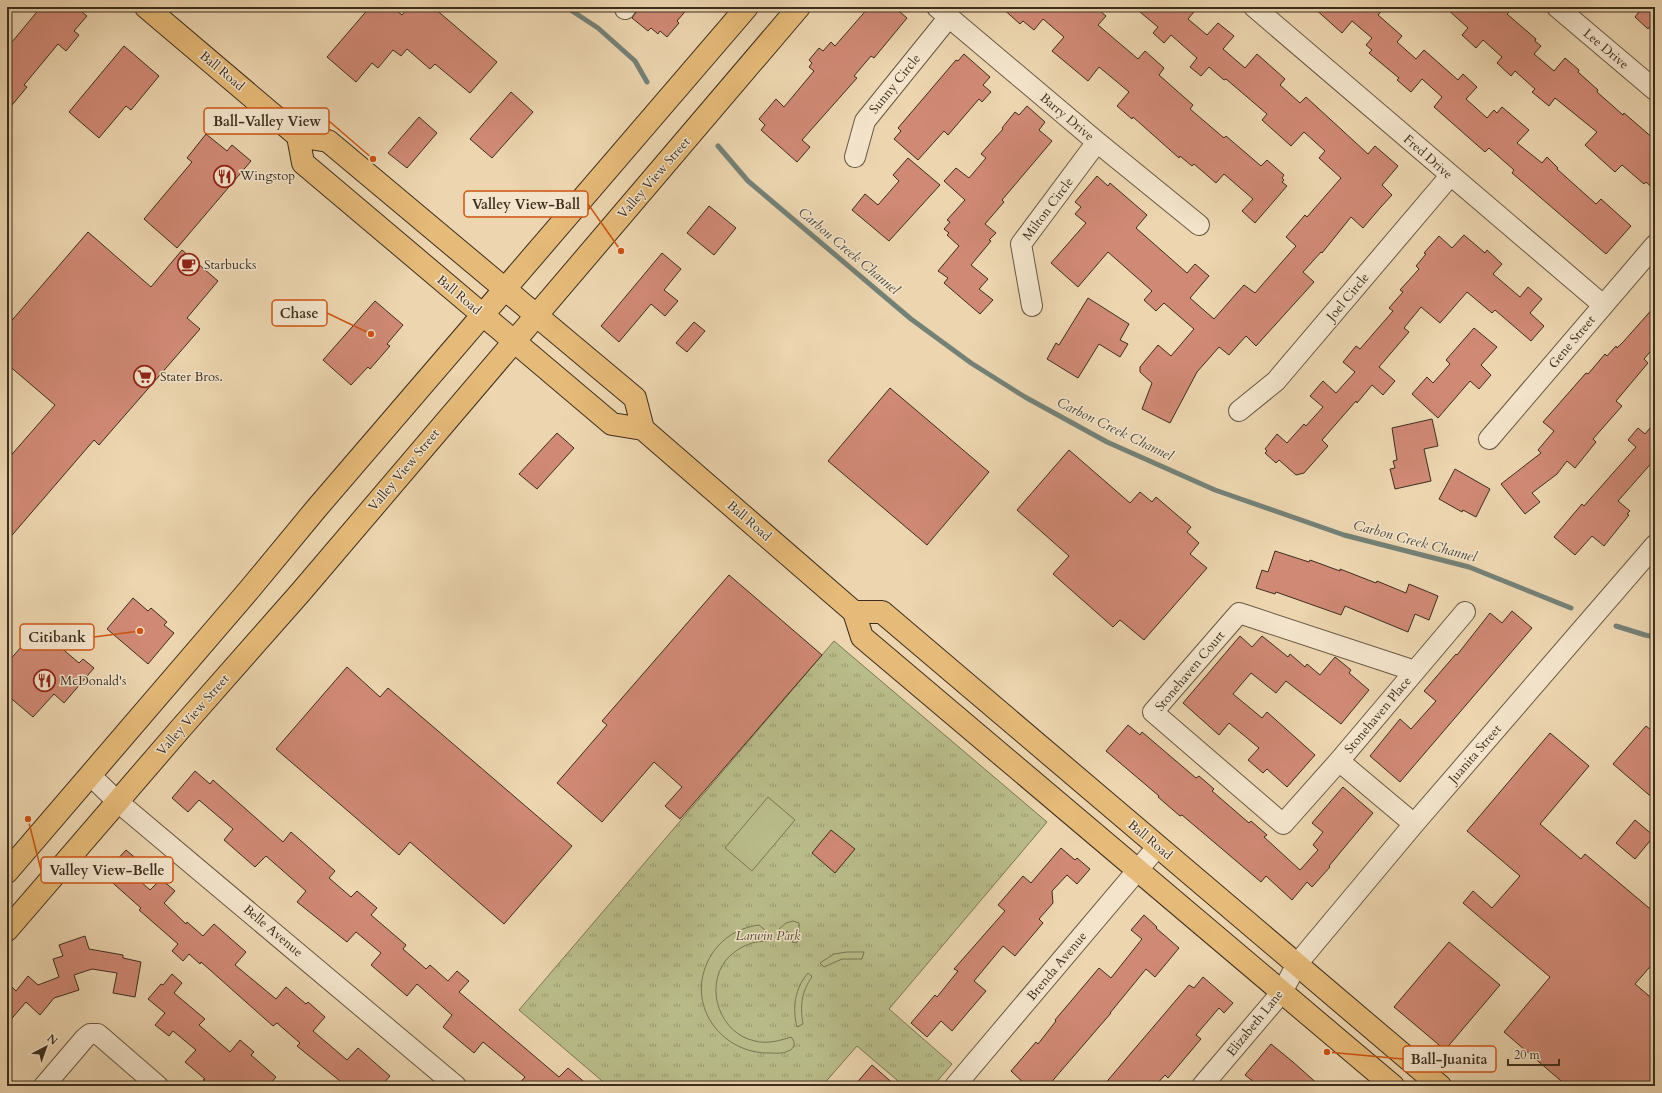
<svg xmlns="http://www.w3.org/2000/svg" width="1662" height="1093" viewBox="0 0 1662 1093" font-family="Cardo,serif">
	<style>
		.park { fill: url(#park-tufts); stroke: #7a7654 }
		.garden { fill: #b9bd8a; stroke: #7a7654 }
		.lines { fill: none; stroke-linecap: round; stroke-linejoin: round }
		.stream { stroke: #748177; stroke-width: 5 }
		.building { fill: #d08975; stroke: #3c2e1f }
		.minor-casing { stroke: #685843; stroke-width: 22 }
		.primary-casing { stroke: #3c2e1f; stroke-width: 24 }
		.minor { stroke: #f3e4cb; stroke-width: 20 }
		.primary { stroke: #e6ba78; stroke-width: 22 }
		.labels { text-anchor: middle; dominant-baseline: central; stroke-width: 3; stroke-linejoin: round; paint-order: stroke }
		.street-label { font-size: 13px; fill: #3c2e1f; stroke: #f3e4cb }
		.poi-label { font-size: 13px; fill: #3c2e1f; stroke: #f3e4cb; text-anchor: start }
		.park-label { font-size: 13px; font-style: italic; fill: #554b34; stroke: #f3e4cb }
		.water-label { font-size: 14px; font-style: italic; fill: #4f4a3c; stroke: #f3e4cb }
		.leader { fill: none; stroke: #ce530f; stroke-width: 1.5 }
		.callout-dot { fill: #ce530f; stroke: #f3e4cb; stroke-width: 1.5 }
		.callout { fill: #f3e4cb; stroke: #ce530f; stroke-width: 1.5 }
		.callout-label { font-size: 14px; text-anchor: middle; font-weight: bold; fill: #3c2e1f }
	</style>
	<defs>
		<pattern id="park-tufts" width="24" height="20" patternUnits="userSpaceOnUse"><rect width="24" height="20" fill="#b9bd8a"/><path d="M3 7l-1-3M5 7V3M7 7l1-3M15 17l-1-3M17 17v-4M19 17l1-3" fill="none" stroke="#989a70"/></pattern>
	</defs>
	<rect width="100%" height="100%" fill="#ecd5af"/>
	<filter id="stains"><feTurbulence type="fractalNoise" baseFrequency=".005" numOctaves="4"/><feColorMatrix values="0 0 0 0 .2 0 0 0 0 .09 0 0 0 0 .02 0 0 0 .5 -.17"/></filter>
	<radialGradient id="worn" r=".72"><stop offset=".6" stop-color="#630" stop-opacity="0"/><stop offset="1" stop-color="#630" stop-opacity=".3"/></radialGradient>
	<!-- park -->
	<path class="park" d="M 834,641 L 1047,822 L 889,1009 L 952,1064 L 933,1086 L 904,1086 L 857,1046 L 822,1086 L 608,1086 L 519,1010 Z"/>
	<!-- garden -->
	<path class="garden" d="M 768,797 L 795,820 L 752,871 L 725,848 Z
		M 793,921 L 799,923 L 799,940 L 796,943 L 792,942 L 795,939 L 787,931 L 784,935 L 778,930 L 786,923 Z
		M 759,925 L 771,935 L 772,939 C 768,942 762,941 757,942 C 745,944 734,951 726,960 C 704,988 720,1034 755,1041 C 767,1044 779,1041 791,1037 C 796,1042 795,1049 788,1051 C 783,1054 776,1053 770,1053 C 723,1054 687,1008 707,963 C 717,941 736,928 759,925 Z
		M 847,952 L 864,952 L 862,959 L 842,959 L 824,967 L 820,963 L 834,954 Z
		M 808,973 L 812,977 C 801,992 800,1007 803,1024 L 797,1027 C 792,1008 795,988 808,973 Z"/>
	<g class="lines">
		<!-- stream -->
		<path class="stream" d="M 566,7 L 598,28 L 635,61 L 647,82
			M 718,146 L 748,181 L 911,319 L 971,363 L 1025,397 L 1107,442 L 1215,490 L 1344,535 L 1469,567 L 1571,608
			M 1616,626 L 1645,635 L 1655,637"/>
	</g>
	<!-- building -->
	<path class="building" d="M 41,7 L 76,7 L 87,16 L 74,31 L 79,35 L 66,51 L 58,44 L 24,85 L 27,87 L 7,111 L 7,48 Z
		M 370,7 L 392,7 L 402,15 L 409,7 L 433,7 L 497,62 L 470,93 L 435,64 L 430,69 L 407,49 L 401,56 L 393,50 L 378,68 L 372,63 L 356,82 L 327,57 Z
		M 637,7 L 689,7 L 677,21 L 679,23 L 667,37 L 660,31 L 658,34 L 651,28 L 648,31 L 632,18 L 636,12 Z
		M 869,7 L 894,7 L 907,18 L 874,58 L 871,56 L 854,76 L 857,78 L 802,140 L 810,147 L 797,162 L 761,130 L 765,125 L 759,119 L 776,99 L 784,107 L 814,71 L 809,67 L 812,63 L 809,60 L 819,48 L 823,51 L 831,42 L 835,46 Z
		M 1001,7 L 1095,7 L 1106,16 L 1098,25 L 1138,59 L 1145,51 L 1164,68 L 1159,75 L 1193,105 L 1190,109 L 1224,138 L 1226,136 L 1261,166 L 1267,160 L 1284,175 L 1282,178 L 1284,180 L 1282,182 L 1287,186 L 1255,223 L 1242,211 L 1253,199 L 1224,174 L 1216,183 L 1194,164 L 1192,166 L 1180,156 L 1179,158 L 1133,117 L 1132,119 L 1117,106 L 1129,92 L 1116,81 L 1099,67 L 1088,81 L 1052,51 L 1064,37 L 1043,19 L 1034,30 L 1023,21 L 1020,24 Z
		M 1134,7 L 1198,7 L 1188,19 L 1207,35 L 1218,23 L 1234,36 L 1223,49 L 1245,68 L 1257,54 L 1285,79 L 1280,85 L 1300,103 L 1306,97 L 1368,154 L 1375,146 L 1398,166 L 1382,185 L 1392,195 L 1380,208 L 1363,228 L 1351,217 L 1322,253 L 1321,252 L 1303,272 L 1314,282 L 1256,346 L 1246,336 L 1229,355 L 1219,347 L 1197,372 L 1170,423 L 1142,409 L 1152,383 L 1140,372 L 1140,367 L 1158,345 L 1171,356 L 1194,329 L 1164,303 L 1156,311 L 1144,300 L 1152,291 L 1108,252 L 1078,287 L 1051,263 L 1086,223 L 1075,214 L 1081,207 L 1075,202 L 1097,176 L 1108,186 L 1110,183 L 1147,215 L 1136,228 L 1187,273 L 1195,264 L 1209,276 L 1190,298 L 1214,319 L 1244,285 L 1255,293 L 1296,246 L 1286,237 L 1305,215 L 1307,217 L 1341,178 L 1319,158 L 1325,151 L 1304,132 L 1291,146 L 1262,120 L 1267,114 L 1226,79 L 1224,80 L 1209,67 L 1201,76 L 1190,67 L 1197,58 L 1171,35 L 1164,43 L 1153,33 L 1158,27 Z
		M 1313,7 L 1385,7 L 1378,15 L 1402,36 L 1397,42 L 1416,59 L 1424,50 L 1458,80 L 1463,74 L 1477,87 L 1466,99 L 1487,118 L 1494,110 L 1497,113 L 1502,107 L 1529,130 L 1517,143 L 1542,163 L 1547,157 L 1558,168 L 1557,169 L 1596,204 L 1601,199 L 1631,226 L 1606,254 L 1512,173 L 1514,170 L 1489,148 L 1485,152 L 1434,107 L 1442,97 L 1422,79 L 1411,92 L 1397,80 L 1399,78 L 1369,53 L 1372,50 L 1366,45 L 1372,38 L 1352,21 L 1342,33 Z
		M 1445,7 L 1514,7 L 1507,14 L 1536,39 L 1535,41 L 1541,46 L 1534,54 L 1554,71 L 1565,58 L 1579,70 L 1578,72 L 1598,90 L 1597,92 L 1623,115 L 1624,113 L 1655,140 L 1655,190 L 1646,182 L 1644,184 L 1622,165 L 1615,172 L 1585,145 L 1597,132 L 1555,98 L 1549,106 L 1532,92 L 1535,89 L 1515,71 L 1511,76 L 1497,63 L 1502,57 L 1483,40 L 1476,48 L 1462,35 L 1468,28 Z
		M 1643,7 L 1655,7 L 1655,21 L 1648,29 L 1635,17 Z
		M 124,46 L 159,76 L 131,110 L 126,106 L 99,138 L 69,112 Z
		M 964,54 L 990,77 L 983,85 L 991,92 L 982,102 L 979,99 L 948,135 L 944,131 L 918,160 L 894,139 L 901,131 L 898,128 L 956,60 L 958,61 Z
		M 511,92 L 533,112 L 492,158 L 470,139 Z
		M 1027,106 L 1045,122 L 1039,130 L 1052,141 L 1002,200 L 1004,202 L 985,224 L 996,233 L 989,240 L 991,241 L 971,265 L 988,279 L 979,289 L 993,300 L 980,314 L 944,283 L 948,278 L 938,271 L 959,246 L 947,235 L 949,233 L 944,229 L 950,222 L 947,220 L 965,200 L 944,181 L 956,168 L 969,178 L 986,158 L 981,154 L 1003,129 L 1002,128 L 1015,112 L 1019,115 Z
		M 419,117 L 437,133 L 407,168 L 388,153 Z
		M 206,134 L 227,151 L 232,145 L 251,161 L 177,248 L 144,219 L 192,162 L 187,158 Z
		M 908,158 L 940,185 L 889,241 L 852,210 L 865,194 L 878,205 L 899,181 L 893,175 Z
		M 709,206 L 736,228 L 714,255 L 687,233 Z
		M 88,232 L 151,287 L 182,250 L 218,281 L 187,318 L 200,329 L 99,445 L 94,440 L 7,541 L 7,460 L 55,405 L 7,364 L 7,326 Z
		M 1464,235 L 1485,253 L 1487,250 L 1502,264 L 1493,274 L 1520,297 L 1528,287 L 1542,299 L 1530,313 L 1544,326 L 1531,341 L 1495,310 L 1492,313 L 1467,292 L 1440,323 L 1421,307 L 1404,328 L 1409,332 L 1379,367 L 1395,381 L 1383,395 L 1372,385 L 1357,403 L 1356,401 L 1322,440 L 1328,446 L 1304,473 L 1296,475 L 1279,460 L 1276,463 L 1265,453 L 1267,451 L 1265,449 L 1277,434 L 1287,443 L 1304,424 L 1306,426 L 1323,407 L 1310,396 L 1323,381 L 1336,393 L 1355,372 L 1343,362 L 1356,346 L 1360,349 L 1393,311 L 1389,308 L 1403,292 L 1400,290 L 1419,269 L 1416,266 L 1426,254 L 1424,253 L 1439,236 L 1452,248 Z
		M 662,253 L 681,269 L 664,290 L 678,301 L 665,316 L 651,304 L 619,342 L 601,326 Z
		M 1088,298 L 1129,324 L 1120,340 L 1128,344 L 1120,357 L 1099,344 L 1078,378 L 1047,359 L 1056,343 L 1059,345 Z
		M 375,301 L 403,325 L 387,344 L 390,346 L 370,369 L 368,367 L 351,385 L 323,360 Z
		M 1655,306 L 1655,346 L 1644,359 L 1648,363 L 1616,401 L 1622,406 L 1593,439 L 1596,442 L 1575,468 L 1567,461 L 1557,474 L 1532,493 L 1540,502 L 1525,514 L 1501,484 L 1541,453 L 1538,450 L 1554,431 L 1543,422 L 1586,373 L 1588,374 L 1605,354 L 1607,356 L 1616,346 L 1617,348 L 1624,341 Z
		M 694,322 L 705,331 L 687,352 L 676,343 Z
		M 1474,328 L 1497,347 L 1481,365 L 1491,375 L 1479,389 L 1470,381 L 1438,418 L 1412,394 L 1427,377 L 1433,383 L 1450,364 L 1446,360 Z
		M 890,388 L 989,472 L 927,545 L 828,461 Z
		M 1432,419 L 1438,446 L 1424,449 L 1431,481 L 1395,489 L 1390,469 L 1395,468 L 1393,461 L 1397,460 L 1392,428 Z
		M 1655,422 L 1655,459 L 1618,501 L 1630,511 L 1627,514 L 1629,515 L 1604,546 L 1592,536 L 1575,555 L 1554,537 L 1582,504 L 1584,506 L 1636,447 L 1628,440 L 1638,428 L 1645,434 Z
		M 557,433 L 574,448 L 537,489 L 519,474 Z
		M 1069,450 L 1130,503 L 1140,492 L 1152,502 L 1156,497 L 1191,527 L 1187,532 L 1199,543 L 1190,554 L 1207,568 L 1144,640 L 1120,620 L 1113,627 L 1053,574 L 1069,556 L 1017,510 Z
		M 1455,469 L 1490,489 L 1476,517 L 1463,510 L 1462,512 L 1439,499 Z
		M 1275,551 L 1309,562 L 1310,560 L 1340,571 L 1340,569 L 1376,583 L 1377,581 L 1406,593 L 1409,584 L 1438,596 L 1429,620 L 1415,614 L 1408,632 L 1345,606 L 1341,615 L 1276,592 L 1275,594 L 1256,588 L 1262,570 L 1268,572 Z
		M 729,575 L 822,655 L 680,819 L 665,806 L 682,787 L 654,762 L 602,822 L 557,783 L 607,725 L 602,721 Z
		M 133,598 L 148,611 L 151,608 L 167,622 L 164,625 L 174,633 L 148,664 L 107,629 Z
		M 1512,611 L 1532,628 L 1400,782 L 1370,756 L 1400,719 L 1411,729 L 1436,701 L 1424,691 L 1456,654 L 1457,655 L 1490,613 L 1502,623 Z
		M 38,628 L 79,663 L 83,659 L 94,668 L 64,703 L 54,694 L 33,717 L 7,695 L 7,663 Z
		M 1240,636 L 1252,647 L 1262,636 L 1288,657 L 1290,654 L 1305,667 L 1307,664 L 1320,675 L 1335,657 L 1351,670 L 1349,673 L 1369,690 L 1341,724 L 1286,681 L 1276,693 L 1251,673 L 1233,694 L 1262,718 L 1267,712 L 1315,755 L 1287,787 L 1267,769 L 1263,773 L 1248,760 L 1259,748 L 1229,723 L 1219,735 L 1183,703 Z
		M 347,667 L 380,697 L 388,688 L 572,846 L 504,924 L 410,842 L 399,855 L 276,749 Z
		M 1128,725 L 1140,735 L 1142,732 L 1196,778 L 1199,776 L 1214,789 L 1212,791 L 1249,823 L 1251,821 L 1267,835 L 1264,837 L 1300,870 L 1318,850 L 1313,845 L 1323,832 L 1312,823 L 1343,787 L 1373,813 L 1329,866 L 1330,867 L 1312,887 L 1307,882 L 1292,900 L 1266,876 L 1261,882 L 1182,815 L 1180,816 L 1158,797 L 1159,796 L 1106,751 Z
		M 1646,726 L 1655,733 L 1655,800 L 1613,764 Z
		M 1550,733 L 1589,766 L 1540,824 L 1581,859 L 1585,854 L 1655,913 L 1655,961 L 1635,984 L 1655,1001 L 1655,1086 L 1567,1086 L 1504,1032 L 1550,977 L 1463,903 L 1473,891 L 1492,908 L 1520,876 L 1467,831 Z
		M 195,771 L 210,784 L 213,780 L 283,842 L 291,832 L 335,871 L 329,878 L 351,897 L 357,891 L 377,908 L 371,915 L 406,945 L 403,949 L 426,969 L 430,965 L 448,981 L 457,971 L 469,981 L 459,992 L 559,1077 L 568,1068 L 589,1086 L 517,1086 L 525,1077 L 483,1042 L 474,1053 L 443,1027 L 452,1015 L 417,984 L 407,996 L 371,965 L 381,953 L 356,932 L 347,942 L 297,902 L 306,891 L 266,856 L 255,867 L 224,840 L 233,829 L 199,800 L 188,812 L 172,798 Z
		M 1635,820 L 1654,836 L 1635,859 L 1616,843 Z
		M 831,830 L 855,849 L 835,873 L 812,853 Z
		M 1061,848 L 1075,860 L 1077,858 L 1090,869 L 1077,884 L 1067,875 L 1052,891 L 1053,903 L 1039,919 L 1043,923 L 1015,956 L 1003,946 L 974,981 L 986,991 L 952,1031 L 941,1021 L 927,1037 L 911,1023 L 935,995 L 937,997 L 958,971 L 954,969 L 1005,911 L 998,905 L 1023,876 L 1031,883 Z
		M 126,850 L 139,861 L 130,872 L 150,890 L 161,879 L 175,891 L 164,903 L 186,924 L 187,922 L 203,936 L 214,924 L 246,952 L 235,965 L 276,999 L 286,987 L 306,1004 L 308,1002 L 325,1017 L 313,1031 L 347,1060 L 358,1048 L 390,1076 L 381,1086 L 355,1086 L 349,1081 L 345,1085 L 297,1046 L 300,1043 L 277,1023 L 273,1026 L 201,962 L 200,964 L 189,954 L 183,961 L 172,951 L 178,944 L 139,910 L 141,908 L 106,877 L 117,864 L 115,862 Z
		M 1144,915 L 1157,927 L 1156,928 L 1179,948 L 1155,977 L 1146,969 L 1110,1013 L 1111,1013 L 1048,1086 L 1027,1086 L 1011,1071 L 1036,1042 L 1038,1044 L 1056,1021 L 1055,1020 L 1099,968 L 1111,978 L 1142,939 L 1131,930 Z
		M 85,936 L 89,949 L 123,955 L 123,958 L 141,962 L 135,997 L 113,993 L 117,973 L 92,969 L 74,975 L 79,990 L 54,998 L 40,1015 L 26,1002 L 7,1024 L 7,982 L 16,991 L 28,976 L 38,985 L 59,977 L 53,959 L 63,956 L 59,945 Z
		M 1449,942 L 1500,985 L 1445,1050 L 1394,1007 Z
		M 172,974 L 182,983 L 174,993 L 205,1019 L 199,1025 L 230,1052 L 240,1040 L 254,1052 L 251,1055 L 276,1077 L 268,1086 L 210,1086 L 203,1080 L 205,1079 L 185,1062 L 196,1050 L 173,1031 L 169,1036 L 155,1025 L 165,1013 L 148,999 L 161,984 L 163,985 Z
		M 1203,977 L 1233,1003 L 1224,1013 L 1219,1008 L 1196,1035 L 1201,1039 L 1168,1078 L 1165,1075 L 1155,1086 L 1103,1086 L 1189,985 L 1194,988 Z
		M 1271,1044 L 1293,1062 L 1320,1086 L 1259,1086 L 1245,1075 Z
		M 872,1065 L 896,1086 L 854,1086 Z"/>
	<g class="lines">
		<defs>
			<path id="minor" d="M 937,7 L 1097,142 L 1199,225
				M 1254,7 L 1603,305
				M 1557,7 L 1655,90
				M 625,9 L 626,7
				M 855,157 L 865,121 L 949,17
				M 1032,306 L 1021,244 L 1097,142
				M 1239,411 L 1276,381 L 1450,176
				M 1489,439 L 1655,245
				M 1339,761 L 1283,824 L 1153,712 L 1239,613 L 1415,671
				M 90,775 L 118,802 L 456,1086
				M 1414,824 L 1339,761 L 1465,612
				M 44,1086 L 85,1038 L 90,1034 L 98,1034 L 158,1086
				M 955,1086 L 1158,846
				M 1202,1086 L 1282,992 L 1297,964 L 1414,824 L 1655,545"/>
			<path id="primary" d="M 146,7 L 298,136 L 328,141 L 635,398 L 643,429
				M 298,136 L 303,163 L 612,424 L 643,429 L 854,612 L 862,637 L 1393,1086
				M 854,612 L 882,612 L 1440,1086
				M 7,872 L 249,590 L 316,509 L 747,7
				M 7,930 L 181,728 L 300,593 L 799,7"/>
		</defs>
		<!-- minor casing -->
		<use href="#minor" class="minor-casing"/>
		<!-- primary casing -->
		<use href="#primary" class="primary-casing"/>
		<!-- minor -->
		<use href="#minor" class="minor"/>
		<!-- primary -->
		<use href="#primary" class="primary"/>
	</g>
	<!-- icons -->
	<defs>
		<symbol id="restaurant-ring" viewBox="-11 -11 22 22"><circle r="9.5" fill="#f3e4cb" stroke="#8f2418" stroke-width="1.5"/><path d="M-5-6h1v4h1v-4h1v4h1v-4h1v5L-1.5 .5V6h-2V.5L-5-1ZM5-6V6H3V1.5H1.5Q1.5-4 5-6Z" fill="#8f2418"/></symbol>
		<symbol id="cafe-ring" viewBox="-11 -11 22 22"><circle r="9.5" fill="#f3e4cb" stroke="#8f2418" stroke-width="1.5"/><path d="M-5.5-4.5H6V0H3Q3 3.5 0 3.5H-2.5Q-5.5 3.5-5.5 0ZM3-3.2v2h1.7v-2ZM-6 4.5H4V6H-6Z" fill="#8f2418"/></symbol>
		<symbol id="supermarket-ring" viewBox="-11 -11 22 22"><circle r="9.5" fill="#f3e4cb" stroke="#8f2418" stroke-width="1.5"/><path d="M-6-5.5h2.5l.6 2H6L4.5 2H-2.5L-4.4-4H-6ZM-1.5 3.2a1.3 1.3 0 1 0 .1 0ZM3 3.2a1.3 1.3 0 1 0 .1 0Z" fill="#8f2418"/></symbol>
	</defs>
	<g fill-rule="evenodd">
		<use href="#restaurant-ring" x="212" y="164" width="25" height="25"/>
		<use href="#cafe-ring" x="176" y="252" width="25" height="25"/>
		<use href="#supermarket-ring" x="132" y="364" width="25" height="25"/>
		<use href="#restaurant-ring" x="32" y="668" width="25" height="25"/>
	</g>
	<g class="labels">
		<!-- street labels -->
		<g class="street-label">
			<text transform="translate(1606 49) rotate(40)">Lee Drive</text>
			<text transform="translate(222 71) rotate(40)">Ball Road</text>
			<text transform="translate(895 84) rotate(-51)">Sunny Circle</text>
			<text transform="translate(1067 117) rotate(40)">Barry Drive</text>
			<text transform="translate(1428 157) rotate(41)">Fred Drive</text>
			<text transform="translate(654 178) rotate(-49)">Valley View Street</text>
			<text transform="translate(1048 209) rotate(-53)">Milton Circle</text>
			<text transform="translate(459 295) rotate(40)">Ball Road</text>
			<text transform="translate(1348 297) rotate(-50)">Joel Circle</text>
			<text transform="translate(1572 342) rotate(-50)">Gene Street</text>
			<text transform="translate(404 470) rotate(-50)">Valley View Street</text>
			<text transform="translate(749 521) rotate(41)">Ball Road</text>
			<text transform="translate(1190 671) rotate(-50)">Stonehaven Court</text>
			<text transform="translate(193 715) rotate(-49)">Valley View Street</text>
			<text transform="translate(1378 715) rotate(-50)">Stonehaven Place</text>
			<text transform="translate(1475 754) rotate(-49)">Juanita Street</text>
			<text transform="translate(1150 840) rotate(40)">Ball Road</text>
			<text transform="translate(273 931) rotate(40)">Belle Avenue</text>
			<text transform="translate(1057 966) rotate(-50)">Brenda Avenue</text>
			<text transform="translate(1255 1023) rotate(-51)">Elizabeth Lane</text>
		</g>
		<!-- poi labels -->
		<g class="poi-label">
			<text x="240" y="176">Wingstop</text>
			<text x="204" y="265">Starbucks</text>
			<text x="160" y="377">Stater Bros.</text>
			<text x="60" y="681">McDonald's</text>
		</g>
		<!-- park labels -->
		<g class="park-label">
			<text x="768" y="936">Larwin Park</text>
		</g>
		<!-- water labels -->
		<g class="water-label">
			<text transform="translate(849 251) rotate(40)">Carbon Creek Channel</text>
			<text transform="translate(1115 429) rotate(26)">Carbon Creek Channel</text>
			<text transform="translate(1415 541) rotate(15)">Carbon Creek Channel</text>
		</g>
	</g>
	<!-- callouts -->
	<path class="leader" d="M373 159L329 121M621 251L588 204M371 334L327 313M140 631L94 637M28 819L41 870M1327 1052L1403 1059"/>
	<g class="callout-dot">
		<circle cx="373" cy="159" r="4"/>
		<circle cx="621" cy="251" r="4"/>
		<circle cx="371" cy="334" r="4"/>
		<circle cx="140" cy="631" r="4"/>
		<circle cx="28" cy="819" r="4"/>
		<circle cx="1327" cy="1052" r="4"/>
	</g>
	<g class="callout">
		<rect x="204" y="108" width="125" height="26" rx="4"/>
		<rect x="464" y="191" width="124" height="26" rx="4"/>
		<rect x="272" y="300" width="55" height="26" rx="4"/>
		<rect x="20" y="624" width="74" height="26" rx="4"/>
		<rect x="41" y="857" width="132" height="26" rx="4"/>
		<rect x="1403" y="1046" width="93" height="26" rx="4"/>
	</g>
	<g class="callout-label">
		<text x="267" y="126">Ball-Valley View</text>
		<text x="526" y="209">Valley View-Ball</text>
		<text x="299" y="318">Chase</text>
		<text x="57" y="642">Citibank</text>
		<text x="107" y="875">Valley View-Belle</text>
		<text x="1449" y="1064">Ball-Juanita</text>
	</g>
	<!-- margin -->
	<rect width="1662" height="1093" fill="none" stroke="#ecd5af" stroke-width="24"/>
	<rect x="8" y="8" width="1646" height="1077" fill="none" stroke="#3c2e1f" stroke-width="2"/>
	<rect x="12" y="12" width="1638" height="1069" fill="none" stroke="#3c2e1f"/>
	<!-- north arrow -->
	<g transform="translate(46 1047) rotate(41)" stroke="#f3e4cb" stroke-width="3" paint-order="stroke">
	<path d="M0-3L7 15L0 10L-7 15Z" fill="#3c2e1f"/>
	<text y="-6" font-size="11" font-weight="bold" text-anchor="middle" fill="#3c2e1f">N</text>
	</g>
	<!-- scale -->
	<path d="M1508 1059v6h51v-6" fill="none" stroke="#3c2e1f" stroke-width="2"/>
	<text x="1514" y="1059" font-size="12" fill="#3c2e1f" stroke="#f3e4cb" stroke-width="3" paint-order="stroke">20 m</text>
	<rect width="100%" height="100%" filter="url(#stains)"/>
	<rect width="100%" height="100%" fill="url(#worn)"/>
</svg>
